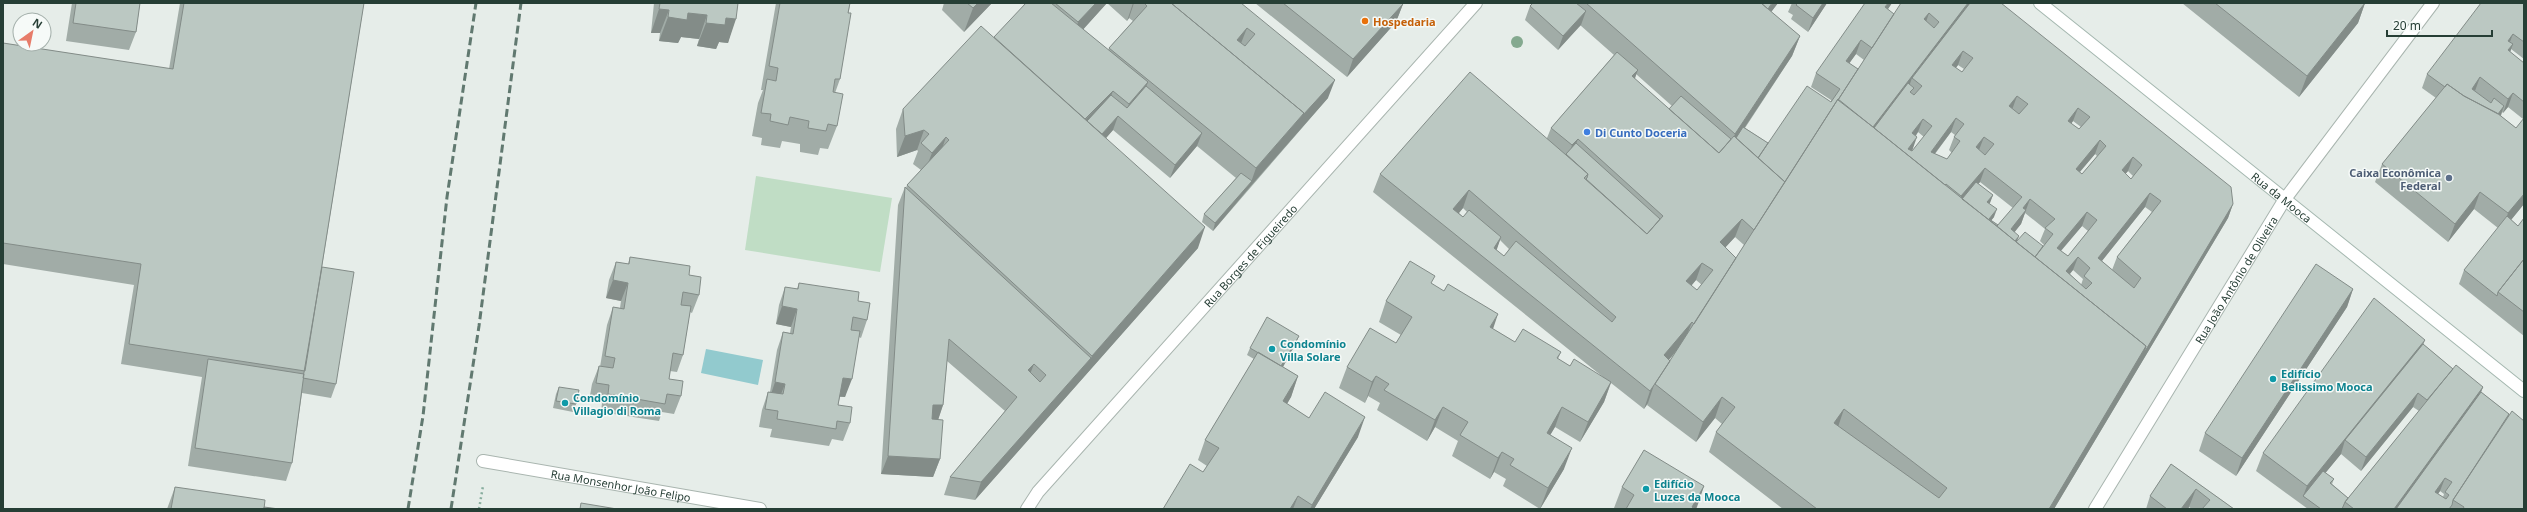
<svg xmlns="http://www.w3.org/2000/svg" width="2527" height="512" viewBox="0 0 2527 512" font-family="'Noto Sans',sans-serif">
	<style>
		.pitch { fill: #c0ddc5 }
		.water { fill: #92cace }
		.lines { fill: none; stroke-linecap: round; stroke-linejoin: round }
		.minor-casing { stroke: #a9b5af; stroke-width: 14 }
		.secondary-casing { stroke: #a5b8b0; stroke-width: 14 }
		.path { stroke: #89ae9f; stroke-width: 2.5; stroke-dasharray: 2 3; stroke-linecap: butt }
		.minor { stroke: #fff; stroke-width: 12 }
		.secondary { stroke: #fff; stroke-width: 12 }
		.rail { stroke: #617970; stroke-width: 3; stroke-dasharray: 8 4; stroke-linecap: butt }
		.tree { fill: #84a98f }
		.wall { fill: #a1aca7; fill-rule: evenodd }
		.shaded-wall { fill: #838c88 }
		.building { fill: #bbc8c2; stroke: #838c88; fill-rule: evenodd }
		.food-dot { fill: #e8710a; stroke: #f6faf8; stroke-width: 1.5 }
		.shop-dot { fill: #3f7fe0; stroke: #f6faf8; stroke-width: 1.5 }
		.service-dot { fill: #5c6f8a; stroke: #f6faf8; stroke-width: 1.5 }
		.culture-dot { fill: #0f9aa8; stroke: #f6faf8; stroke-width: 1.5 }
		.labels { text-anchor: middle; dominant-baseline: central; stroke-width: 3; stroke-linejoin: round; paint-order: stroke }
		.food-label { font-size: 11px; font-weight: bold; fill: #c56008; stroke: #f6faf8; text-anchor: start }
		.shop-label { font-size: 11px; font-weight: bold; fill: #366cbe; stroke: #f6faf8; text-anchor: start }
		.service-label { font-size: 11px; font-weight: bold; fill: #4e5e75; stroke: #f6faf8; text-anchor: end }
		.street-label { font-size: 11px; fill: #263e35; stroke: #f6faf8 }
		.culture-label { font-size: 11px; font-weight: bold; fill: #0d838f; stroke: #f6faf8; text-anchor: start }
	</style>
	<rect width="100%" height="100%" fill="#e6ede9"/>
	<!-- pitch -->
	<path class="pitch" d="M 756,176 L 892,198 L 880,272 L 745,250 Z"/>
	<!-- water -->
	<path class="water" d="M 706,349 L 763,360 L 758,385 L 701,373 Z"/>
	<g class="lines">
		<defs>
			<g id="minor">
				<path id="s1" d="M 483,461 L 760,509"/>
				<path id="s2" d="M 1027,509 L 1038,492 L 1476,3"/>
				<path id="s3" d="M 2095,509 L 2285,199 L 2433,3"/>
			</g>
			<g id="secondary">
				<path id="s4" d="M 2040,3 L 2524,391"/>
			</g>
		</defs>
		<!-- minor casing -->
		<use href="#minor" class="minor-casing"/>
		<!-- secondary casing -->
		<use href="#secondary" class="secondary-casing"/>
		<!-- path -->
		<path class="path" d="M 479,509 L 483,486"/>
		<!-- minor -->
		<use href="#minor" class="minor"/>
		<!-- secondary -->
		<use href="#secondary" class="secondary"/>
		<!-- rail -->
		<path class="rail" d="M 408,509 L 423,416 L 447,197 L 476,3
			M 451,509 L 479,326 L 521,3"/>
	</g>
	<!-- trees -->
	<circle class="tree" cx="1517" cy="42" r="6"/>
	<!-- wall -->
	<path class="wall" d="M 72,3 L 140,3 L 136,32 L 129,50 L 66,41 Z
		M 180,3 L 364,3 L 322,267 L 336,384 L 331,398 L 302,393 L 292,463 L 286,481 L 188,466 L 202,377 L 121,364 L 134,285 L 3,264 L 3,43 L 169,69 Z
		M 654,3 L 738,3 L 728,43 L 719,42 L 716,49 L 697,46 L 699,39 L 681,37 L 678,43 L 659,41 L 660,33 L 651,33 Z
		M 776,3 L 850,3 L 840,79 L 835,93 L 837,126 L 828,149 L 820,148 L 818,155 L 800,152 L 800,144 L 782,141 L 780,148 L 761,145 L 762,138 L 752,136 L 758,103 L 763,90 L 761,90 Z
		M 944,3 L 992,3 L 964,32 L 942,10 Z
		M 1022,3 L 1241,3 L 1328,98 L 1213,231 L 1202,222 L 1204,214 L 1236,178 L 1197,146 L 1170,178 L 1113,130 L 1106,138 L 1198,248 L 975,500 L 944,495 L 950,477 L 1005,411 L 947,361 L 943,405 L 938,420 L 940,459 L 933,477 L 881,474 L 898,205 L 905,187 L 906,188 L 907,185 L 921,170 L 913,164 L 918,151 L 917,150 L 897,157 L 896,129 L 903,109 L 994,37 L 1025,5 ZM 1107,3 L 1127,21 L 1129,18 L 1133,21 L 1109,48 L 1108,50 L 1083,29 Z
		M 1255,3 L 1401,3 L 1403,4 L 1396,22 L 1347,77 Z
		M 1533,3 L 1778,3 L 1771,12 L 1800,36 L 1792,56 L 1745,128 L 1768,143 L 1831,102 L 1831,100 L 1811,87 L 1816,73 L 1892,3 L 1887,10 L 1894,14 L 2001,3 L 2233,204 L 2228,218 L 2054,509 L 1783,509 L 1709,452 L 1716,432 L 1722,424 L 1715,418 L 1696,442 L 1647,405 L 1648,403 L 1644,409 L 1611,383 L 1604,402 L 1580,442 L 1555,427 L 1550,435 L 1564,469 L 1540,509 L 1503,486 L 1506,479 L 1494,472 L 1490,479 L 1452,456 L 1458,441 L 1435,427 L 1427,441 L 1377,410 L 1380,403 L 1368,396 L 1365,403 L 1339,388 L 1347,367 L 1396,343 L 1401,335 L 1379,322 L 1386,301 L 1432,284 L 1493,329 L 1515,342 L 1561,352 L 1558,359 L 1570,366 L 1603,377 L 1373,192 L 1380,174 L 1547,138 L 1551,128 L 1614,55 L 1580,25 L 1558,50 L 1525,20 L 1530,6 ZM 1856,54 L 1864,60 L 1858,69 L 1849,63 ZM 1958,65 L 1964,69 L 1962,72 L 1956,68 ZM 1636,74 L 1672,106 L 1669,109 L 1635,79 ZM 2073,121 L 2081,127 L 2079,129 L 2071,124 ZM 1918,132 L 1924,137 L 1912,151 L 1916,136 ZM 1951,132 L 1955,135 L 1954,137 L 1949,150 L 1952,153 L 1947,159 L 1935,154 ZM 2095,154 L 2097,156 L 2082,174 L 2080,172 ZM 2128,171 L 2133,176 L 2131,179 L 2125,174 ZM 1980,182 L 2013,208 L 1998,225 L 1991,220 L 1994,217 L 1989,204 L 1993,195 L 1978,184 ZM 2145,207 L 2152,212 L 2117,257 L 2112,270 L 2102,261 ZM 1463,208 L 1467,212 L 1463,217 L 1459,213 ZM 2025,213 L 2045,229 L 2040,241 L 2044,245 L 2043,246 L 2017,242 L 2014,232 L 2021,224 ZM 2082,226 L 2088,231 L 2068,256 L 2061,251 ZM 1735,237 L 1744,245 L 1736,258 L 1725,247 ZM 1500,240 L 1509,249 L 1504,256 L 1496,250 ZM 2073,270 L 2083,279 L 2081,285 L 2070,274 ZM 1696,280 L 1702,285 L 1697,290 L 1691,286 ZM 1676,352 L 1670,361 L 1669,360 Z
		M 1792,3 L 1827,3 L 1808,32 L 1791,19 L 1793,15 L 1788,12 Z
		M 2182,3 L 2365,3 L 2358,23 L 2299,97 Z
		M 2524,3 L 2524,59 L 2511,49 L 2510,52 L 2524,63 L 2524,117 L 2523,119 L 2508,107 L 2503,113 L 2502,112 L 2501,116 L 2516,128 L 2524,118 L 2524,204 L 2511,220 L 2518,226 L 2524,218 L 2524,336 L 2459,284 L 2464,270 L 2498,228 L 2474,209 L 2448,242 L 2375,182 L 2382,164 L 2436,98 L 2422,88 L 2427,74 Z
		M 630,257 L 689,275 L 699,295 L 692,313 L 690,312 L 683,355 L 677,372 L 670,371 L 669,379 L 681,396 L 674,414 L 662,412 L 659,421 L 601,412 L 602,403 L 589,401 L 592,384 L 599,366 L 600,367 L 607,325 L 613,307 L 620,308 L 621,301 L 606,298 L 609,280 L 616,262 L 628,264 Z
		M 799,283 L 858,301 L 867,320 L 861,338 L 859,337 L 845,397 L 840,397 L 838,405 L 850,423 L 843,441 L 832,439 L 829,446 L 770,437 L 772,429 L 759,427 L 762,410 L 768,392 L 770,392 L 777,350 L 783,332 L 790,333 L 791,327 L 776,324 L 779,305 L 785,287 L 797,289 Z
		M 2353,289 L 2347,307 L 2236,476 L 2199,451 L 2205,433 Z
		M 1296,343 L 1283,367 L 1298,376 L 1291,397 L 1287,404 L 1309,418 L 1358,437 L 1314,509 L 1163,509 L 1203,472 L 1207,466 L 1198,460 L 1205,440 L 1254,359 L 1247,355 L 1250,348 Z
		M 2423,344 L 2453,369 L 2483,387 L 2481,392 L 2509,414 L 2524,509 L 2308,509 L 2256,471 L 2263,453 ZM 2413,407 L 2419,411 L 2348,498 L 2332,484 L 2334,479 L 2325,473 L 2341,454 L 2361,471 ZM 2440,491 L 2444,494 L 2443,497 L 2438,494 Z
		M 559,387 L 576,404 L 573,412 L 553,408 L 556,394 Z
		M 2171,464 L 2234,509 L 2192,509 L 2189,507 L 2188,509 L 2146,509 L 2150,496 Z
		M 1704,486 L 1695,509 L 1616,509 L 1614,508 L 1622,487 Z
		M 175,487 L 264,507 L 279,509 L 167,509 Z"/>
	<!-- shaded-wall -->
	<path class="shaded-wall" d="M 978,3 L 992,3 L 964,32 L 973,8 Z
		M 1096,3 L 1107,3 L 1071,43 L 1078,22 Z
		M 1133,3 L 1134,3 L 1129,18 L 1127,21 Z
		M 1773,3 L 1778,3 L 1759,28 L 1764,14 Z
		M 1823,3 L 1827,3 L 1808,32 L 1813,18 Z
		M 1888,3 L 1892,3 L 1880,21 L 1885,7 Z
		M 1968,3 L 1975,3 L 1912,78 L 1907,92 L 1873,136 L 1871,129 Z
		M 2365,3 L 2358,23 L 2299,97 L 2307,76 Z
		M 1403,4 L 1396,22 L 1347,77 L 1353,59 Z
		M 659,9 L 669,10 L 660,33 L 651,33 Z
		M 1586,11 L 1581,25 L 1558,50 L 1563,36 Z
		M 688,13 L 707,15 L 699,39 L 681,37 L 678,43 L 659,41 L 668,17 Z
		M 1929,13 L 1923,31 L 1924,19 Z
		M 726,18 L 736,19 L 728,43 L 719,42 L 716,49 L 697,46 L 706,23 Z
		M 1247,28 L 1240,46 L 1237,40 Z
		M 2513,34 L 2508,47 L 2508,41 Z
		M 1800,36 L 1792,56 L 1731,148 L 1732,141 L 1735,134 Z
		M 1861,40 L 1856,54 L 1841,75 L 1846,61 Z
		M 2513,44 L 2508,58 L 2508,50 Z
		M 1963,51 L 1958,65 L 1948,78 L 1952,65 Z
		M 1638,70 L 1631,88 L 1632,76 Z
		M 2480,77 L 2475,91 L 2472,89 Z
		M 1335,80 L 1328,98 L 1249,188 L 1256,168 L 1304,113 Z
		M 1148,82 L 1141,100 L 1123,120 L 1129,104 Z
		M 1113,91 L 1106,109 L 1086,129 L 1084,121 Z
		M 2513,93 L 2508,107 L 2503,113 L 2508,99 Z
		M 2017,96 L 2012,110 L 2009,106 Z
		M 2504,106 L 2499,120 L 2496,117 Z
		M 2078,108 L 2073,121 L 2063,135 L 2068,121 Z
		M 1118,116 L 1113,130 L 1093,153 L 1098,139 Z
		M 1956,118 L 1951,132 L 1926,165 L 1931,152 Z
		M 1923,119 L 1918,132 L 1907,147 L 1912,133 Z
		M 924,130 L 917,150 L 897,157 L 905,136 Z
		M 1202,133 L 1197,146 L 1170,178 L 1175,165 Z
		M 946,137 L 939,158 L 924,173 L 932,153 Z
		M 1917,137 L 1912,151 L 1903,162 L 1908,149 Z
		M 1984,137 L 1979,150 L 1976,147 Z
		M 1578,139 L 1571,157 L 1567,161 L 1572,145 Z
		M 2100,140 L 2095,154 L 2071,182 L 2076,169 Z
		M 2133,157 L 2128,171 L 2117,184 L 2122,170 Z
		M 1985,168 L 1980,182 L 1956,210 L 1961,196 Z
		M 1252,181 L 1249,188 L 1213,231 L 1215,223 Z
		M 1469,190 L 1463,208 L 1447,227 L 1453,209 Z
		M 2480,192 L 2474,209 L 2448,242 L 2455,224 Z
		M 2150,193 L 2145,207 L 2093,272 L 2098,258 Z
		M 2524,194 L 2524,204 L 2502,231 L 2508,213 Z
		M 1993,195 L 1990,203 L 1984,209 L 1987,202 Z
		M 2030,199 L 2021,224 L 2006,243 L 2011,229 L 2023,208 Z
		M 2233,204 L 2228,218 L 2054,509 L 2049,509 L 2146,346 Z
		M 1997,209 L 1994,217 L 1987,226 L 1989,219 Z
		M 2087,212 L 2082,226 L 2052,261 L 2057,248 Z
		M 1742,219 L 1735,237 L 1714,260 L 1720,242 Z
		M 1205,227 L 1198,248 L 975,500 L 981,482 L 1091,358 L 1092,356 Z
		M 2019,236 L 2014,249 L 2010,246 Z
		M 1501,237 L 1495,255 L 1494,248 Z
		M 2078,257 L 2073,270 L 2061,284 L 2066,271 Z
		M 1702,263 L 1696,280 L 1680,299 L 1686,281 Z
		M 613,280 L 628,283 L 621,301 L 606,298 Z
		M 2353,289 L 2347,307 L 2236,476 L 2242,458 Z
		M 782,306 L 797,309 L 791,327 L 776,324 Z
		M 1498,314 L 1491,335 L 1490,327 Z
		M 1692,322 L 1685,340 L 1658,373 L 1664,355 Z
		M 1299,336 L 1296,343 L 1279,374 L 1281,366 Z
		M 2425,340 L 2418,358 L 2345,440 L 2341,454 L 2305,498 L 2303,496 L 2307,486 Z
		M 1034,364 L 1027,382 L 1028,370 Z
		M 1298,376 L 1291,397 L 1276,422 L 1283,401 Z
		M 1376,376 L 1368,396 L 1365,403 L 1372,382 Z
		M 843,378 L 852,379 L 845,397 L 836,396 Z
		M 775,382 L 785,384 L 778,402 L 769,400 Z
		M 1611,382 L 1604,402 L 1580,442 L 1588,422 Z
		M 1654,385 L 1648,403 L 1644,409 L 1650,391 Z
		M 2483,387 L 2476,405 L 2401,509 L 2394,509 Z
		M 2418,393 L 2413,407 L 2361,471 L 2366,457 Z
		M 1722,397 L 1715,418 L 1696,442 L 1703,422 Z
		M 933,405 L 943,405 L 937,423 L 926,423 Z
		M 1443,407 L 1435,427 L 1427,441 L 1435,420 Z
		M 1562,407 L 1555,427 L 1539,454 L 1547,433 Z
		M 1844,409 L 1837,430 L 1834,423 Z
		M 1365,417 L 1358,437 L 1314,509 L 1310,509 L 1312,505 Z
		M 1572,448 L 1564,469 L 1540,509 L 1548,488 Z
		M 1502,452 L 1494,472 L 1490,479 L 1498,458 Z
		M 888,456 L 940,459 L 933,477 L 881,474 Z
		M 2445,478 L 2440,491 L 2430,506 L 2435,492 Z
		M 1704,486 L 1697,507 L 1696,509 L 1692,507 Z
		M 2196,489 L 2189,507 L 2188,509 L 2181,509 Z
		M 1298,496 L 1293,509 L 1290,509 Z"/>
	<!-- building -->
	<path class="building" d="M 76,3 L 140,3 L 136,32 L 73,23 Z
		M 184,3 L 364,3 L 305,371 L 129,344 L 141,264 L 3,243 L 3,43 L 173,69 Z
		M 660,3 L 738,3 L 736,19 L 726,18 L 725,25 L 706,23 L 707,15 L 688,13 L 687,20 L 668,17 L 669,10 L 659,9 Z
		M 780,3 L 850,3 L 848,13 L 851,13 L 840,79 L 835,79 L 833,92 L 843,94 L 837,126 L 828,124 L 826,131 L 808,128 L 809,121 L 790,117 L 788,125 L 770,121 L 771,114 L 761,113 L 767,79 L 776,81 L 778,68 L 769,66 Z
		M 967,3 L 978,3 L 973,8 Z
		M 1026,3 L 1051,3 L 1148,82 L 1129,104 L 1113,91 L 1085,119 L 994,37 Z
		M 1055,3 L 1096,3 L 1078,22 Z
		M 1144,3 L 1171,3 L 1304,113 L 1256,168 L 1109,48 L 1147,6 Z
		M 1171,3 L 1241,3 L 1335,80 L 1303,115 L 1304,113 ZM 1247,28 L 1255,34 L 1245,46 L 1237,40 Z
		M 1283,3 L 1401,3 L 1403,4 L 1353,59 Z
		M 1533,3 L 1576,3 L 1586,11 L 1563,36 L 1530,6 Z
		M 1586,3 L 1761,3 L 1800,36 L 1735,134 Z
		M 1761,3 L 1772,3 L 1768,9 Z
		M 1798,3 L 1823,3 L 1813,18 L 1796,5 Z
		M 1865,3 L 1888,3 L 1885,7 L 1894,14 L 1872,48 L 1861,40 L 1846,61 L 1858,69 L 1838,100 L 1838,99 L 1785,182 L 1758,158 L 1807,86 L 1831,102 L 1840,89 L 1816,73 Z
		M 1901,3 L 1968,3 L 1873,127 L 1838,100 ZM 1929,13 L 1939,22 L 1934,28 L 1924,19 Z
		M 1970,3 L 2001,3 L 2231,187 L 2233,204 L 2144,353 L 2146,346 L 2035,257 L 2053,234 L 2045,228 L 2055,219 L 2030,199 L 2023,208 L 2026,210 L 2011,229 L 2019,236 L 2015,241 L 1997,226 L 2022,197 L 1985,168 L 1961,196 L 1946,184 L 1945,185 L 1874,128 L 1908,83 L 1914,88 L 1910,92 L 1914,95 L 1922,86 L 1912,78 ZM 1963,51 L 1973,58 L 1962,72 L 1952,65 ZM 2017,96 L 2028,104 L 2019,114 L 2009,106 ZM 2078,108 L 2090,117 L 2079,129 L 2068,121 ZM 1956,118 L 1964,124 L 1954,137 L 1960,141 L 1947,159 L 1931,152 ZM 1923,119 L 1932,126 L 1912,151 L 1908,149 L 1917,137 L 1912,133 ZM 1984,137 L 1994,144 L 1985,155 L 1976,147 ZM 2100,140 L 2106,146 L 2082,174 L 2076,169 ZM 2133,157 L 2142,165 L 2131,179 L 2122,170 ZM 2150,193 L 2161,201 L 2117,257 L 2141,278 L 2134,288 L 2098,258 ZM 2087,212 L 2097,220 L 2068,256 L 2057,248 ZM 2078,257 L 2090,268 L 2084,276 L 2092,283 L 2086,289 L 2066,271 Z
		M 2215,3 L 2365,3 L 2307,76 Z
		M 2481,3 L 2524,3 L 2524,42 L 2513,34 L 2508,41 L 2513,44 L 2508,50 L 2524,63 L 2524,102 L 2513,93 L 2508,99 L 2480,77 L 2472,89 L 2491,103 L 2494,98 L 2504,106 L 2498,114 L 2464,96 L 2447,84 L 2445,87 L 2427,74 Z
		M 981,26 L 1205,227 L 1092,356 L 907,185 L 949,140 L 946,137 L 932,153 L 921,143 L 929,134 L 924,130 L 905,136 L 903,109 Z
		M 1617,52 L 1638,70 L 1632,76 L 1719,153 L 1734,136 L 1785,182 L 1754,230 L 1742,219 L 1720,242 L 1736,258 L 1694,324 L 1692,322 L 1664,355 L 1670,361 L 1650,391 L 1380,174 L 1470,72 L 1588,174 L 1584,178 L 1647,234 L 1663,216 L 1578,139 L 1572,145 L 1551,128 ZM 1469,190 L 1616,317 L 1612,322 L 1516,241 L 1504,256 L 1494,248 L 1501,237 L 1469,210 L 1463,217 L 1453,209 ZM 1702,263 L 1713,270 L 1697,290 L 1686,281 Z
		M 2447,84 L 2464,96 L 2497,113 L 2516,128 L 2524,118 L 2524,194 L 2508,213 L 2480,192 L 2455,224 L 2382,164 Z
		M 1146,86 L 1202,133 L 1175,165 L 1118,116 L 1102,134 L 1087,121 L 1111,95 L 1127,108 Z
		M 1681,96 L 1731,139 L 1719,153 L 1669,109 Z
		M 1838,99 L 2146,346 L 2049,509 L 1817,509 L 1716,432 L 1735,407 L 1722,397 L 1703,422 L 1655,384 ZM 1844,409 L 1947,488 L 1939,498 L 1834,423 Z
		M 1743,127 L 1768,143 L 1758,158 L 1736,138 Z
		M 1576,143 L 1660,219 L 1647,234 L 1586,179 L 1587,178 L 1588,174 L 1566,154 Z
		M 1241,173 L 1252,181 L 1215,223 L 1204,214 Z
		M 1976,182 L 1993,195 L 1987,202 L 1997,209 L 1989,219 L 1998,225 L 1997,226 L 1962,199 Z
		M 905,187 L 1091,358 L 981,482 L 950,477 L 1017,397 L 949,339 L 943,405 L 933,405 L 932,419 L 943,420 L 940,459 L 888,456 ZM 1034,364 L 1046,375 L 1040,382 L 1028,370 Z
		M 2507,216 L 2518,226 L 2524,218 L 2524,259 L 2498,292 L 2497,296 L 2464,270 Z
		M 2025,232 L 2043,246 L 2035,257 L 2016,242 Z
		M 630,257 L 690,266 L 689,275 L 701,277 L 699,295 L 683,292 L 681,305 L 691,306 L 683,355 L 673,353 L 669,379 L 683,381 L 681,396 L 667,394 L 665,404 L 608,394 L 609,385 L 596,383 L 599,366 L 613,368 L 615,358 L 605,356 L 613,307 L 624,309 L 628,283 L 613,280 L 616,262 L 629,264 Z
		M 2524,259 L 2524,312 L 2498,292 Z
		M 1410,261 L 1435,276 L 1431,283 L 1444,291 L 1448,284 L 1498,314 L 1490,327 L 1515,342 L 1523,329 L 1561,352 L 1557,358 L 1570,366 L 1574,359 L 1611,382 L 1588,422 L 1562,407 L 1547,433 L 1572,448 L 1548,488 L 1510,465 L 1514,459 L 1502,452 L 1498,458 L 1460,435 L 1468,422 L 1443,407 L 1435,420 L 1384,390 L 1389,384 L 1376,376 L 1372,382 L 1347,367 L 1370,328 L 1396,343 L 1412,317 L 1386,301 Z
		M 2316,264 L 2353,289 L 2242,458 L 2205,433 Z
		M 322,267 L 354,272 L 336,384 L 303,378 Z
		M 799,283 L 859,292 L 858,301 L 870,303 L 867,320 L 853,317 L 851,330 L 860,331 L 852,379 L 843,378 L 838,405 L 852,407 L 850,423 L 837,421 L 836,429 L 777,419 L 778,411 L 765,409 L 768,392 L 783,394 L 785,384 L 775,382 L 783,332 L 793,334 L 797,309 L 782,306 L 785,287 L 798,289 Z
		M 2374,298 L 2425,340 L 2307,486 L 2263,453 Z
		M 1267,317 L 1299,336 L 1281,366 L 1250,348 Z
		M 2423,344 L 2453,369 L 2427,400 L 2418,393 L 2366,457 L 2345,440 Z
		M 1258,352 L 1298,376 L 1283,401 L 1309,418 L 1325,392 L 1365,417 L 1312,505 L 1298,496 L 1290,509 L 1163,509 L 1190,464 L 1203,472 L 1219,448 L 1205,440 Z
		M 208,359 L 304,374 L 292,463 L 195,448 Z
		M 2456,365 L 2483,387 L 2394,509 L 2354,509 L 2345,502 Z
		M 559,387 L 579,390 L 576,404 L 556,401 Z
		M 2481,392 L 2509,414 L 2453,500 L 2452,505 L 2449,509 L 2396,509 ZM 2445,478 L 2452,482 L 2445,492 L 2449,495 L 2446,499 L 2435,492 Z
		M 2512,411 L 2524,421 L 2524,509 L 2463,509 L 2464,507 L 2453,500 Z
		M 1644,450 L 1704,486 L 1692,507 L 1695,509 L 1626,509 L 1634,495 L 1622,487 Z
		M 2171,464 L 2234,509 L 2202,509 L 2210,500 L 2196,489 L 2181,509 L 2167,509 L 2150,496 Z
		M 2323,471 L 2334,479 L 2330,483 L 2348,498 L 2345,502 L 2342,509 L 2321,509 L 2303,496 Z
		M 175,487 L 265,500 L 264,509 L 171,509 Z
		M 581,503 L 617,509 L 580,509 Z
		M 264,507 L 279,509 L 264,509 Z"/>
	<!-- markers -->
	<circle class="food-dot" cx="1365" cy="21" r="4"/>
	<circle class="shop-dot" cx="1587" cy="132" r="4"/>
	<circle class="service-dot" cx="2449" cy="178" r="4"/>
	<g class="culture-dot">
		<circle cx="1272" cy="349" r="4"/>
		<circle cx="2273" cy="379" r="4"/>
		<circle cx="565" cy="403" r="4"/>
		<circle cx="1646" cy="489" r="4"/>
	</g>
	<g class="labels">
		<!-- food labels -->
		<g class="food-label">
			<text x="1373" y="21">Hospedaria</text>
		</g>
		<!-- shop labels -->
		<g class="shop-label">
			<text x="1595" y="132">Di Cunto Doceria</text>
		</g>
		<!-- service labels -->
		<g class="service-label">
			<text x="2441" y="172">Caixa Econômica<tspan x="2441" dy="13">Federal</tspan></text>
		</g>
		<!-- street labels -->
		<g class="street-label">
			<text stroke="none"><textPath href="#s4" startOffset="310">Rua da Mooca</textPath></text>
			<text stroke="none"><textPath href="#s2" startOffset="338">Rua Borges de Figueiredo</textPath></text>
			<text stroke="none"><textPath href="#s3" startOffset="269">Rua João Antônio de Oliveira</textPath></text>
			<text stroke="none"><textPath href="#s1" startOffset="140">Rua Monsenhor João Felipo</textPath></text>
		</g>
		<!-- culture labels -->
		<g class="culture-label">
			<text x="1280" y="343">Condomínio<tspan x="1280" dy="13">Villa Solare</tspan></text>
			<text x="2281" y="373">Edifício<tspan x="2281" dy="13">Belissimo Mooca</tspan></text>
			<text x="573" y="397">Condomínio<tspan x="573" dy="13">Villagio di Roma</tspan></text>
			<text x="1654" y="483">Edifício<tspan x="1654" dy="13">Luzes da Mooca</tspan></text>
		</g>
	</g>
	<!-- border -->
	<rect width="2527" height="512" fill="none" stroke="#263e35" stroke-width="8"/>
	<!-- north arrow -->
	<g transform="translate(32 32) rotate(33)"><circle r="19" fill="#f6faf8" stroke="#a3afaa"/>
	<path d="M0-3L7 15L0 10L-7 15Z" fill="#e77c6a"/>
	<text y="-6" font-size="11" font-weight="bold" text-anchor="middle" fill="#263e35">N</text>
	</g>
	<!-- scale -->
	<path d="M2387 30v6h105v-6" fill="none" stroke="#263e35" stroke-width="2"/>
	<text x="2393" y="30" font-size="12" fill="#263e35" stroke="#f6faf8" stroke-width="3" paint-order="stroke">20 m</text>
</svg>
